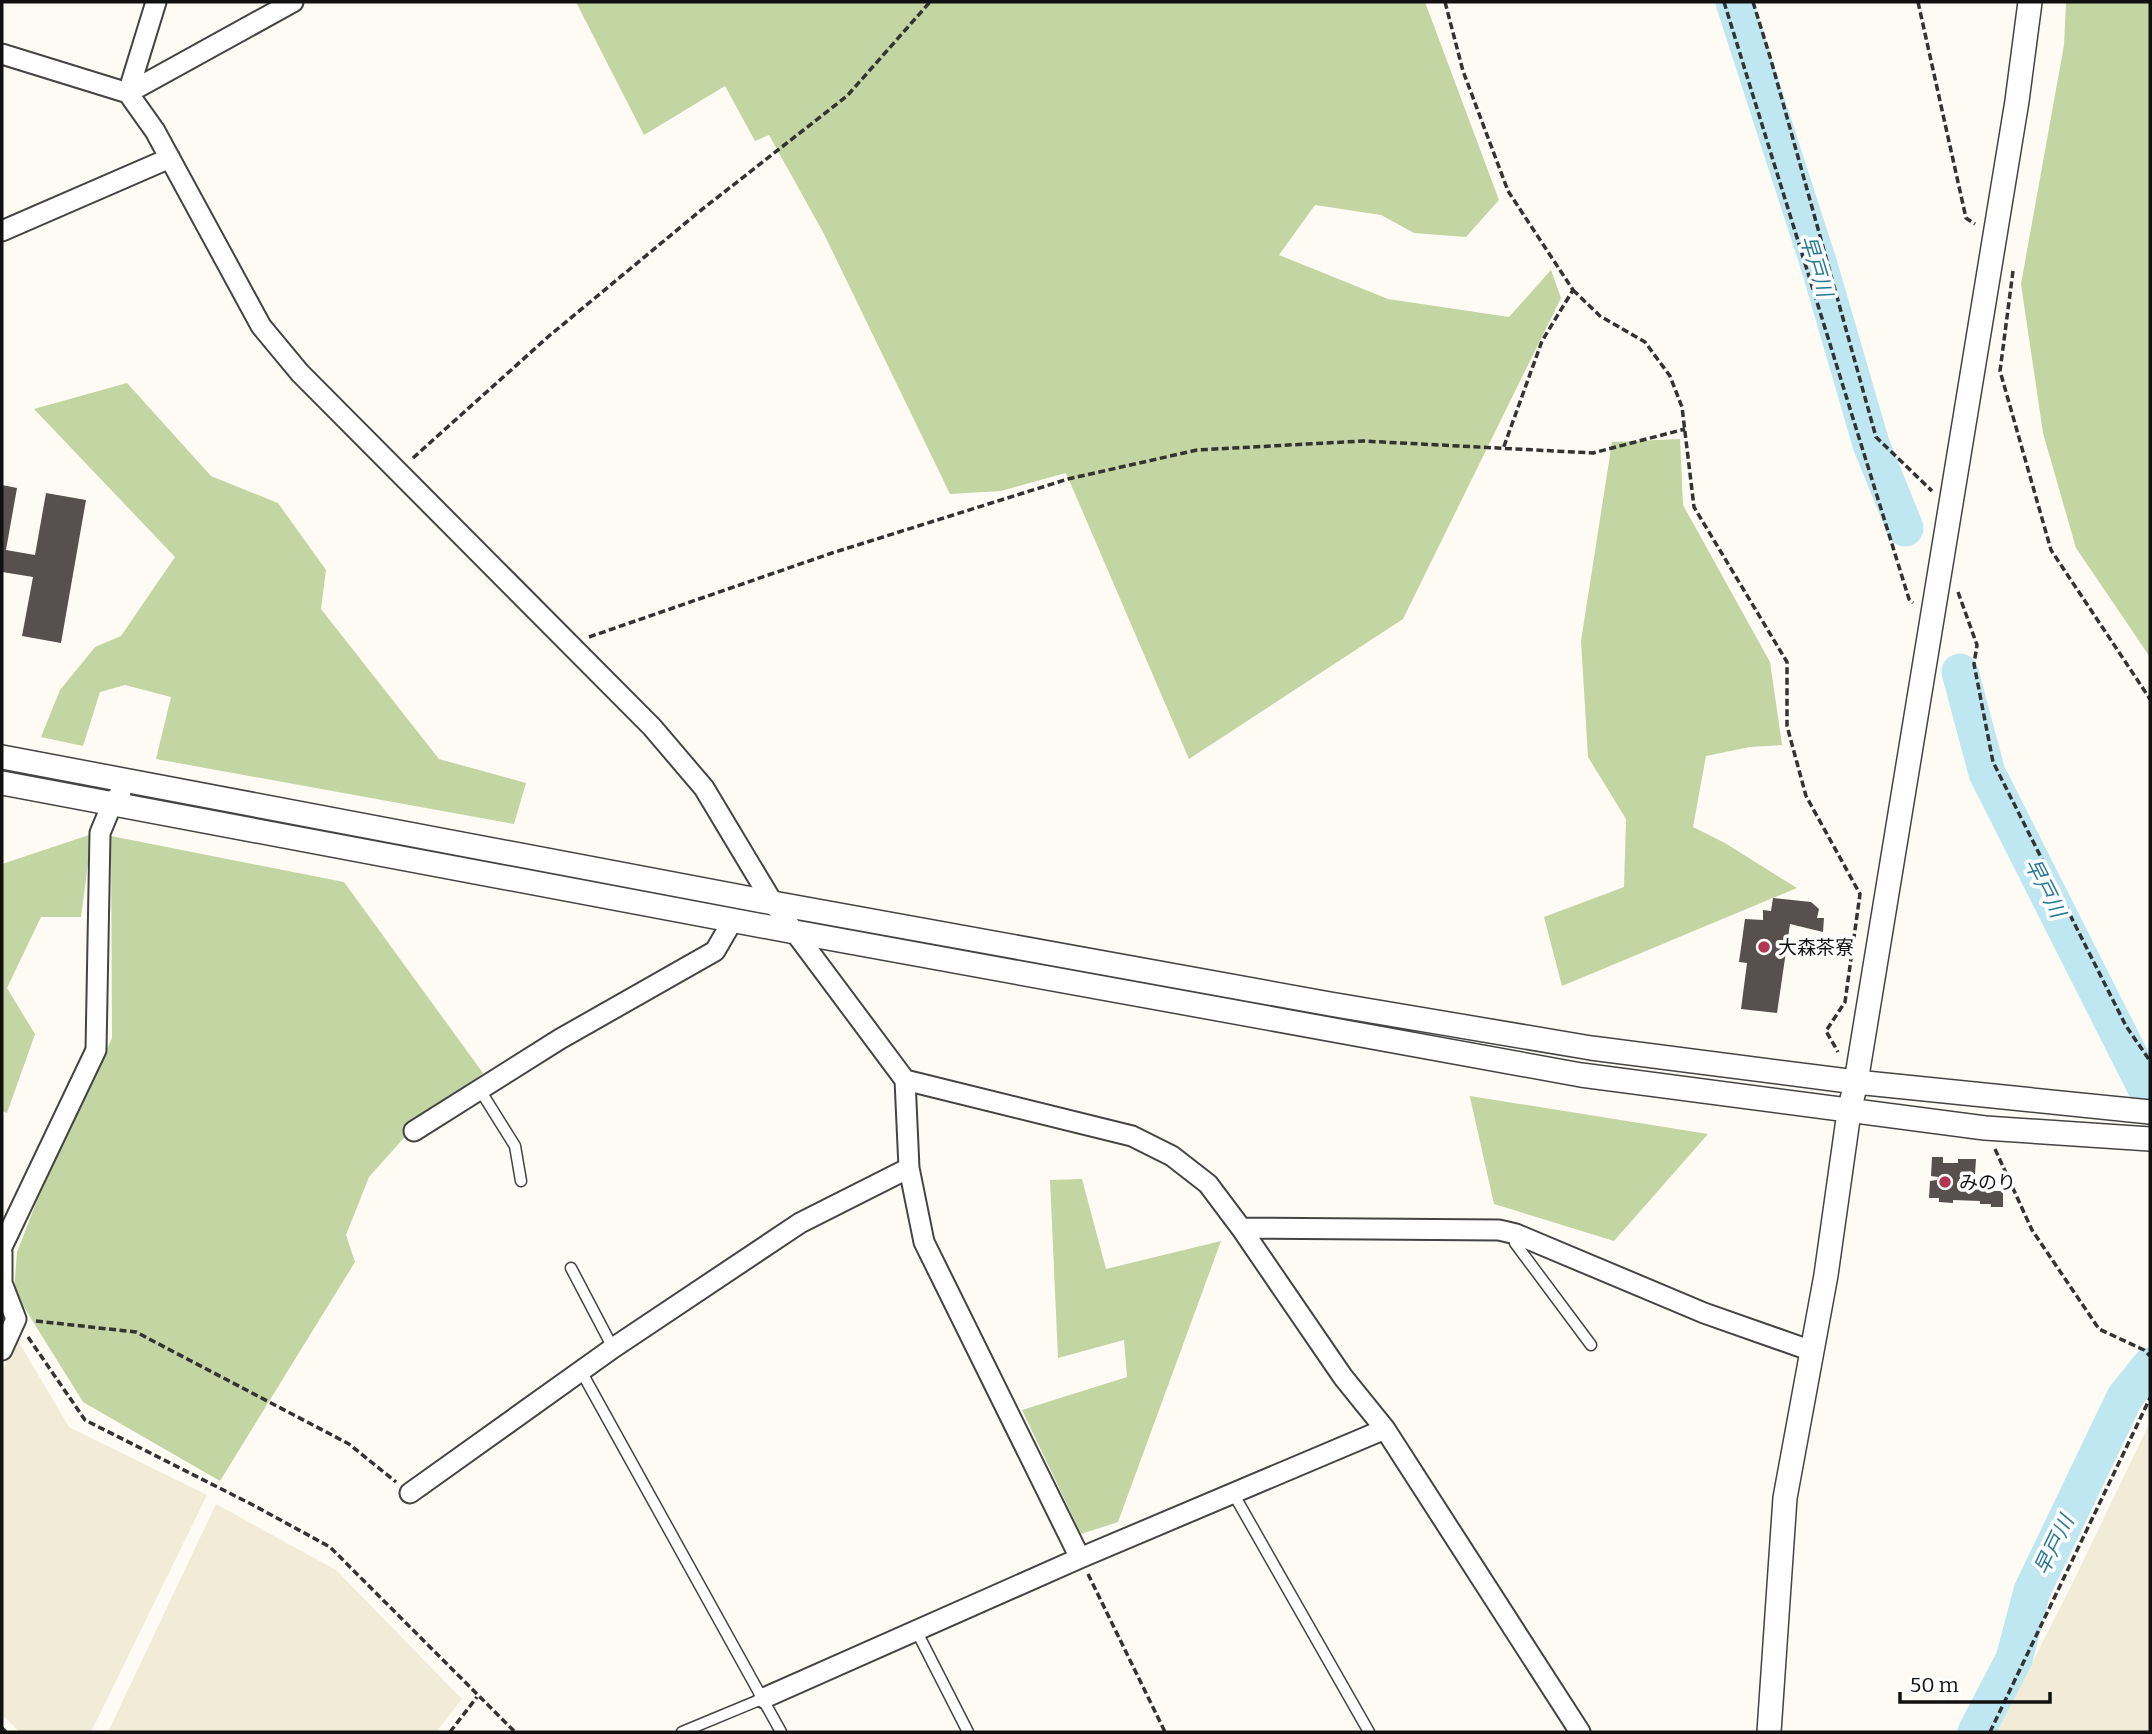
<svg xmlns="http://www.w3.org/2000/svg" width="2152" height="1734" viewBox="0 0 2152 1734" font-family="Bitter,'Noto Sans JP',serif">
	<style>
		.farmland { fill: #f2ebd7 }
		.forest { fill: #c3d5a2 }
		.lines { fill: none; stroke-linecap: round; stroke-linejoin: round }
		.river { stroke: #bfe7f1; stroke-width: 37 }
		.building { fill: #58504e }
		.service-casing { stroke: #444; stroke-width: 13 }
		.minor-casing { stroke: #444; stroke-width: 23 }
		.tertiary-casing { stroke: #444; stroke-width: 26 }
		.path { stroke: #333; stroke-width: 3.5; stroke-dasharray: 7 3.5; stroke-linecap: butt }
		.service { stroke: #fff; stroke-width: 10 }
		.minor { stroke: #fff; stroke-width: 19 }
		.tertiary { stroke: #fff; stroke-width: 23 }
		.poi-dot { fill: #b33653; stroke: #fff; stroke-width: 2.5 }
		.labels { text-anchor: middle; dominant-baseline: central; stroke-width: 7; stroke-linejoin: round; paint-order: stroke }
		.poi-label { font-size: 19px; fill: #111; stroke: #fff; text-anchor: start }
		.water-label { font-size: 21px; font-style: italic; fill: #257b97; stroke: #fff }
	</style>
	<rect width="100%" height="100%" fill="#fefbf5"/>
	<!-- farmland -->
	<path class="farmland" d="M 17,1339 L 69,1427 L 207,1495 L 91,1732 L 20,1732 L 2,1715 L 2,1371 Z
		M 2150,1422 L 2150,1732 L 1997,1732 L 2075,1578 Z
		M 216,1504 L 336,1570 L 462,1699 L 436,1732 L 108,1732 Z"/>
	<!-- forest -->
	<path class="forest" d="M 576,2 L 1425,2 L 1499,200 L 1466,237 L 1414,233 L 1381,215 L 1315,205 L 1279,255 L 1388,299 L 1509,317 L 1551,270 L 1561,298 L 1403,619 L 1189,759 L 1066,473 L 1001,491 L 950,494 L 824,234 L 769,135 L 755,141 L 725,86 L 644,135 Z
		M 2066,2 L 2150,2 L 2150,657 L 2076,548 L 2043,433 L 2021,284 L 2064,45 Z
		M 127,383 L 211,476 L 278,503 L 326,570 L 321,609 L 439,759 L 526,783 L 514,824 L 156,759 L 171,697 L 125,685 L 100,692 L 83,746 L 41,737 L 60,690 L 95,647 L 121,636 L 175,557 L 34,409 Z
		M 1680,439 L 1683,505 L 1770,662 L 1782,745 L 1750,747 L 1706,756 L 1693,827 L 1725,843 L 1797,888 L 1562,986 L 1544,917 L 1624,887 L 1626,819 L 1588,757 L 1581,641 L 1612,442 Z
		M 92,834 L 81,917 L 41,917 L 7,988 L 35,1034 L 7,1113 L 2,1111 L 2,864 Z
		M 111,836 L 344,882 L 483,1073 L 410,1131 L 369,1177 L 346,1235 L 355,1262 L 220,1481 L 83,1402 L 14,1291 L 17,1252 L 36,1203 L 112,1038 Z
		M 1470,1097 L 1470,1096 L 1708,1134 L 1614,1241 L 1494,1204 Z
		M 1082,1179 L 1106,1269 L 1221,1241 L 1118,1522 L 1081,1534 L 1022,1410 L 1127,1377 L 1124,1340 L 1058,1358 L 1050,1180 Z"/>
	<g class="lines">
		<!-- river -->
		<path class="river" d="M 1734,2 L 1819,265 L 1871,444 L 1905,528
			M 1960,672 L 1987,773 L 2150,1096
			M 1976,1732 L 2014,1659 L 2032,1591 L 2125,1397 L 2150,1366"/>
	</g>
	<!-- building -->
	<path class="building" d="M 2,485 L 17,488 L 6,550 L 35,555 L 46,493 L 86,500 L 61,643 L 22,636 L 33,577 L 2,572 Z
		M 1773,898 L 1811,902 L 1819,909 L 1817,918 L 1824,918 L 1823,932 L 1790,924 L 1777,1013 L 1741,1009 L 1747,963 L 1739,962 L 1745,919 L 1763,920 L 1763,910 L 1771,911 Z
		M 1932,1157 L 1943,1157 L 1943,1163 L 1958,1163 L 1958,1159 L 1976,1159 L 1975,1174 L 1967,1174 L 1968,1179 L 1959,1179 L 1959,1184 L 1991,1184 L 1991,1191 L 2003,1191 L 2003,1207 L 1991,1207 L 1991,1204 L 1980,1204 L 1980,1201 L 1953,1200 L 1953,1203 L 1939,1202 L 1939,1198 L 1929,1198 L 1930,1181 L 1937,1180 L 1938,1177 L 1931,1176 Z"/>
	<g class="lines">
		<defs>
			<path id="service" d="M 480,1090 L 515,1146 L 521,1181
				M 1516,1235 L 1515,1243 L 1591,1345
				M 571,1268 L 613,1348
				M 581,1371 L 781,1732
				M 1233,1493 L 1369,1732
				M 916,1630 L 968,1732
				M 682,1732 L 764,1698"/>
			<path id="minor" d="M 2,54 L 128,93 L 155,131 L 261,326 L 300,373 L 652,727 L 704,788 L 773,903 L 905,1080 L 909,1168 L 924,1242 L 1080,1558
				M 128,93 L 293,2
				M 128,93 L 156,2
				M 2,231 L 170,158
				M 905,1080 L 1132,1136 L 1172,1156 L 1208,1184 L 1241,1228 L 1343,1377 L 1385,1429 L 1580,1732
				M 414,1131 L 560,1039 L 715,951 L 733,920
				M 1241,1228 L 1499,1230 L 1516,1234 L 1704,1313 L 1812,1351
				M 2,1247 L 96,1050 L 100,833 L 112,804 L 121,792
				M 2,1252 L 2,1283 L 16,1319 L 2,1350
				M 410,1493 L 613,1348 L 800,1223 L 909,1168
				M 764,1698 L 1080,1558 L 1385,1429"/>
			<path id="tertiary" d="M 2,757 L 773,903 L 1330,1004 L 1591,1048 L 1856,1082 L 2150,1112
				M 2,783 L 795,932 L 1581,1075 L 1985,1128 L 2150,1139
				M 1769,1732 L 1785,1498 L 1826,1275 L 1849,1112 L 1856,1082 L 2017,101 L 2030,2"/>
		</defs>
		<!-- service casing -->
		<use href="#service" class="service-casing"/>
		<!-- minor casing -->
		<use href="#minor" class="minor-casing"/>
		<!-- tertiary casing -->
		<use href="#tertiary" class="tertiary-casing"/>
		<!-- path -->
		<path class="path" d="M 1445,2 L 1463,71 L 1508,191 L 1573,290 L 1542,341 L 1503,449
			M 1724,2 L 1909,599 L 1913,603
			M 1753,2 L 1771,60 L 1876,437 L 1932,491
			M 1918,2 L 1966,218 L 1975,224
			M 2013,271 L 2000,371 L 2051,550 L 2150,699
			M 1573,290 L 1600,316 L 1645,342 L 1670,376 L 1682,407 L 1694,507 L 1787,662 L 1787,726 L 1806,796 L 1860,894 L 1845,1002 L 1826,1031 L 1838,1052
			M 413,458 L 549,336 L 700,211 L 847,96 L 930,2
			M 1958,592 L 1977,645 L 1974,664 L 1993,762 L 2126,1026 L 2150,1061
			M 589,637 L 832,553 L 1068,479 L 1197,450 L 1363,441 L 1593,453 L 1685,429
			M 1995,1149 L 2032,1230 L 2099,1329 L 2144,1350 L 2150,1356
			M 36,1321 L 136,1332 L 349,1444 L 396,1482
			M 28,1337 L 85,1420 L 253,1505 L 330,1547 L 515,1732
			M 1088,1574 L 1165,1732
			M 2,1728 L 6,1732
			M 450,1732 L 477,1697
			M 1990,1732 L 2150,1398"/>
		<!-- service -->
		<use href="#service" class="service"/>
		<!-- minor -->
		<use href="#minor" class="minor"/>
		<!-- tertiary -->
		<use href="#tertiary" class="tertiary"/>
	</g>
	<!-- markers -->
	<g class="poi-dot">
		<circle cx="1764" cy="947" r="7"/>
		<circle cx="1945" cy="1182" r="7"/>
	</g>
	<g class="labels">
		<!-- poi labels -->
		<g class="poi-label">
			<text x="1778" y="947">大森茶寮</text>
			<text x="1959" y="1182">みのり</text>
		</g>
		<!-- water labels -->
		<g class="water-label">
			<text transform="translate(1816 266) rotate(73)">早戸川</text>
			<text transform="translate(2045 888) rotate(63)">早戸川</text>
			<text transform="translate(2054 1545) rotate(-64)">早戸川</text>
		</g>
	</g>
	<!-- border -->
	<rect width="2152" height="1734" fill="none" stroke="#111111" stroke-width="7"/>
	<!-- scale -->
	<path d="M1900 1692v10h150v-10" fill="none" stroke="#111111" stroke-width="3.5"/>
	<text x="1910" y="1692" font-size="21" fill="#111111" stroke="#ffffff" stroke-width="5" paint-order="stroke">50 m</text>
</svg>
